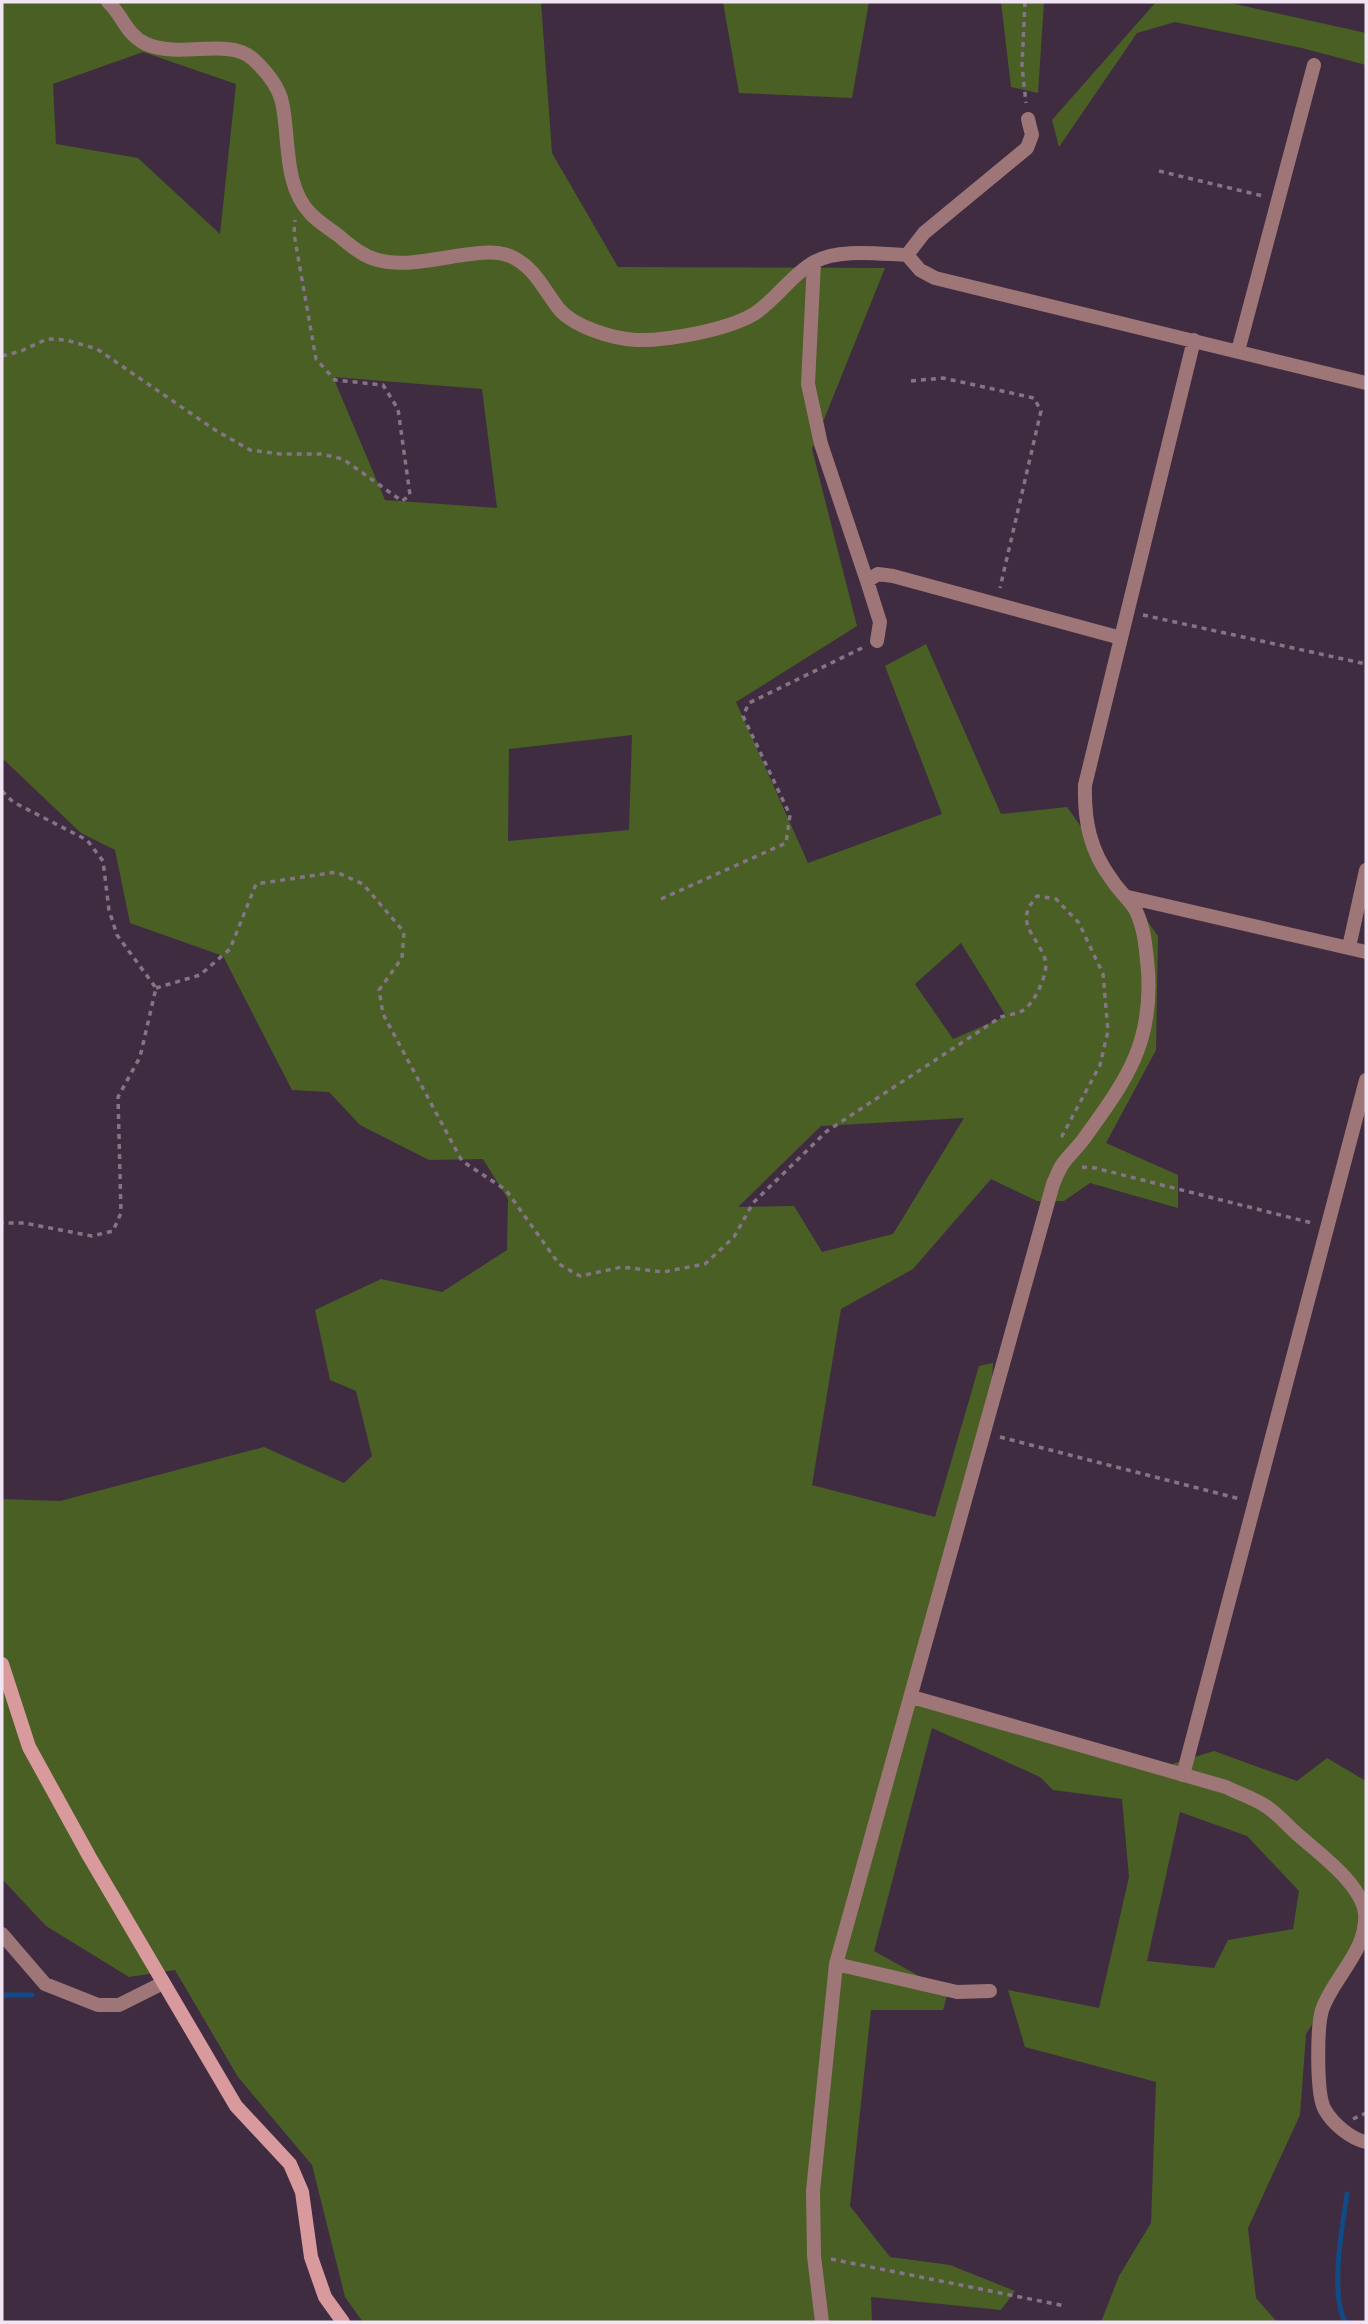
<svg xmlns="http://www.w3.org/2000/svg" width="1368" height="2324" viewBox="0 0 1368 2324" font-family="'Varela Round',sans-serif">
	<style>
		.green { fill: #495f24; fill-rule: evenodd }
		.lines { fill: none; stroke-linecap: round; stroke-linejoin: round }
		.stream { stroke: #114a84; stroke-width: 5 }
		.path { stroke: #857486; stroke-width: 3.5; stroke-dasharray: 5 5; stroke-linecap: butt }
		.street { stroke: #9e7678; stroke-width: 14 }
		.secondary { stroke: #d99a9e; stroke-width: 14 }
	</style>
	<rect width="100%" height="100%" fill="#402c41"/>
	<!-- green -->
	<path class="green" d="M 2,2 L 541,2 L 552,153 L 618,267 L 885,268 L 812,449 L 857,626 L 736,702 L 808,863 L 942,814 L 885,666 L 926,644 L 1001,814 L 1067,807 L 1158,936 L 1156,1050 L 1106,1143 L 1178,1175 L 1178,1208 L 1090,1183 L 1064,1201 L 1037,1201 L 991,1179 L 913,1269 L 841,1309 L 812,1485 L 935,1517 L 979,1366 L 993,1363 L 989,1436 L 907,1694 L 1156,1769 L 1214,1751 L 1297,1781 L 1327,1758 L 1366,1781 L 1366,1887 L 1358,1951 L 1306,2034 L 1300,2115 L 1248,2228 L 1256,2298 L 1277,2322 L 1101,2322 L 1119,2276 L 1151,2223 L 1156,2082 L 1025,2047 L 1008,1990 L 1099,2008 L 1129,1877 L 1122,1799 L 1053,1790 L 1040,1777 L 932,1728 L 874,1951 L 948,1992 L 943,2010 L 871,2010 L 850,2206 L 890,2257 L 950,2265 L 1015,2291 L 1001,2310 L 871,2297 L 872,2322 L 363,2322 L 345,2297 L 312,2165 L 238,2077 L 175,1970 L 129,1977 L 46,1926 L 2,1879 L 2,1499 L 60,1501 L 264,1447 L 344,1483 L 372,1456 L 356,1391 L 330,1380 L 315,1310 L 381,1279 L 442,1292 L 507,1250 L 508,1199 L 483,1159 L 429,1160 L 360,1125 L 329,1092 L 292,1090 L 223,956 L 130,923 L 115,850 L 81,833 L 2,758 ZM 143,52 L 236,84 L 220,234 L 138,158 L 56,144 L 53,84 ZM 333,377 L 482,389 L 497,508 L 385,500 ZM 632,735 L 629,830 L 508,841 L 509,749 ZM 961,943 L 1006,1016 L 953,1039 L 915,984 ZM 964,1118 L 893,1234 L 822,1252 L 794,1206 L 738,1207 L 821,1126 ZM 1180,1812 L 1247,1836 L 1299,1891 L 1293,1929 L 1228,1940 L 1214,1968 L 1147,1961 Z
		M 723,2 L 869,2 L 852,98 L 739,93 Z
		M 1001,2 L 1044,2 L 1038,93 L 1011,87 Z
		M 1156,2 L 1226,2 L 1366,33 L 1366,65 L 1302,48 L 1175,22 L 1137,33 L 1059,147 L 1052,120 Z"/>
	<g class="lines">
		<!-- stream -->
		<path class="stream" d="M 2,1995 L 32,1995
			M 1345,2322 C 1330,2293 1342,2227 1347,2194"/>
		<!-- path -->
		<path class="path" d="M 1025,2 L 1022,66 L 1026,103
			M 1159,171 L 1263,196
			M 2,356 L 21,351 L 47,339 L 66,340 L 97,349 L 215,430 L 250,450 L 280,454 L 321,454 L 343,459 L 402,501 L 410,495 L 398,409 L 383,385 L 335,380 L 316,359 L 294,234 L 295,220
			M 911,381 L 943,378 L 1034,398 L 1041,411 L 1000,588
			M 1143,615 L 1366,664
			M 2,791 L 13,802 L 87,840 L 103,861 L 109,910 L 117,935 L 156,988 L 140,1057 L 118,1097 L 121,1213 L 113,1231 L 92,1236 L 24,1223 L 2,1223
			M 661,899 L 786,843 L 790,815 L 743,716 L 749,703 L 862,648
			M 156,988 L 200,975 L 230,949 L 256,884 L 336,872 L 363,884 L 404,932 L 402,958 L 379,990 L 383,1014 L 462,1161 L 506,1190 L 559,1264 L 580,1276 L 622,1267 L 663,1272 L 705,1264 L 734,1237 L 753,1203 L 827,1131 L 1001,1017 C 1008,1015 1016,1014 1022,1011 C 1034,1005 1050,971 1045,959 C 1036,933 1013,923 1037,896 L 1056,899 L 1079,923 L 1103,974 L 1108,1031 L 1100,1065 L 1061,1138
			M 1082,1167 L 1095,1168 L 1312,1223
			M 1000,1437 L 1240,1499
			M 1353,2119 L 1366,2113
			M 831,2259 L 1065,2306"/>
		<!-- street -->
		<path class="street" d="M 108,2 C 122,14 126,35 146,44 C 181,59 229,37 253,59 C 266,71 278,85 282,102 C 290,138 283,185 310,213 C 318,222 330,229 339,236 C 346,242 353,248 360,252 C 389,272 431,259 463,255 C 478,253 495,250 510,256 C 534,266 544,290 559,309 C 574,327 614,339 636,340 C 667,341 727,330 754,314 C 776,300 791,275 814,262 C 839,248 880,254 907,255 L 920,270 L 935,278 L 1366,383
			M 907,255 L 924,233 L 1027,148 L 1032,135 L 1028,119
			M 814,262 L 808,384 L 821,444 L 867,581
			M 1238,351 L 1314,65
			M 877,641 L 880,622 L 867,581 L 878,574 L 893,576 L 1121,638
			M 1128,897 L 1366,952
			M 1349,947 L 1366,870
			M 912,1697 L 1226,1787 C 1238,1793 1253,1798 1264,1805 C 1276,1812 1286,1824 1296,1833 C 1318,1853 1361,1883 1365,1913 C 1368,1951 1333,1977 1322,2010 C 1317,2027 1316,2096 1325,2110 C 1333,2124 1351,2139 1366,2142
			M 1183,1775 L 1366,1080
			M 2,1934 L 45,1984 L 98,2005 L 119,2005 L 163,1983
			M 836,1964 L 957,1992 L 990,1991
			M 822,2322 L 814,2256 L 813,2191 L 836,1964 L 1053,1184 C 1056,1178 1058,1171 1062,1165 C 1068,1156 1076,1149 1083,1140 C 1124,1083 1153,1046 1148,971 C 1146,950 1145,928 1135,909 C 1128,898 1119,891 1112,880 C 1090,851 1084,821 1085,785 L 1194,340"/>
		<!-- secondary -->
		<path class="secondary" d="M 2,1664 L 29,1747 L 89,1856 L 236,2106 L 290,2164 L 302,2192 L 311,2257 L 325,2297 L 343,2322"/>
	</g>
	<!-- border -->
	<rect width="1368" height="2324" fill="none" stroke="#f2e5f3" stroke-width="7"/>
</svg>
